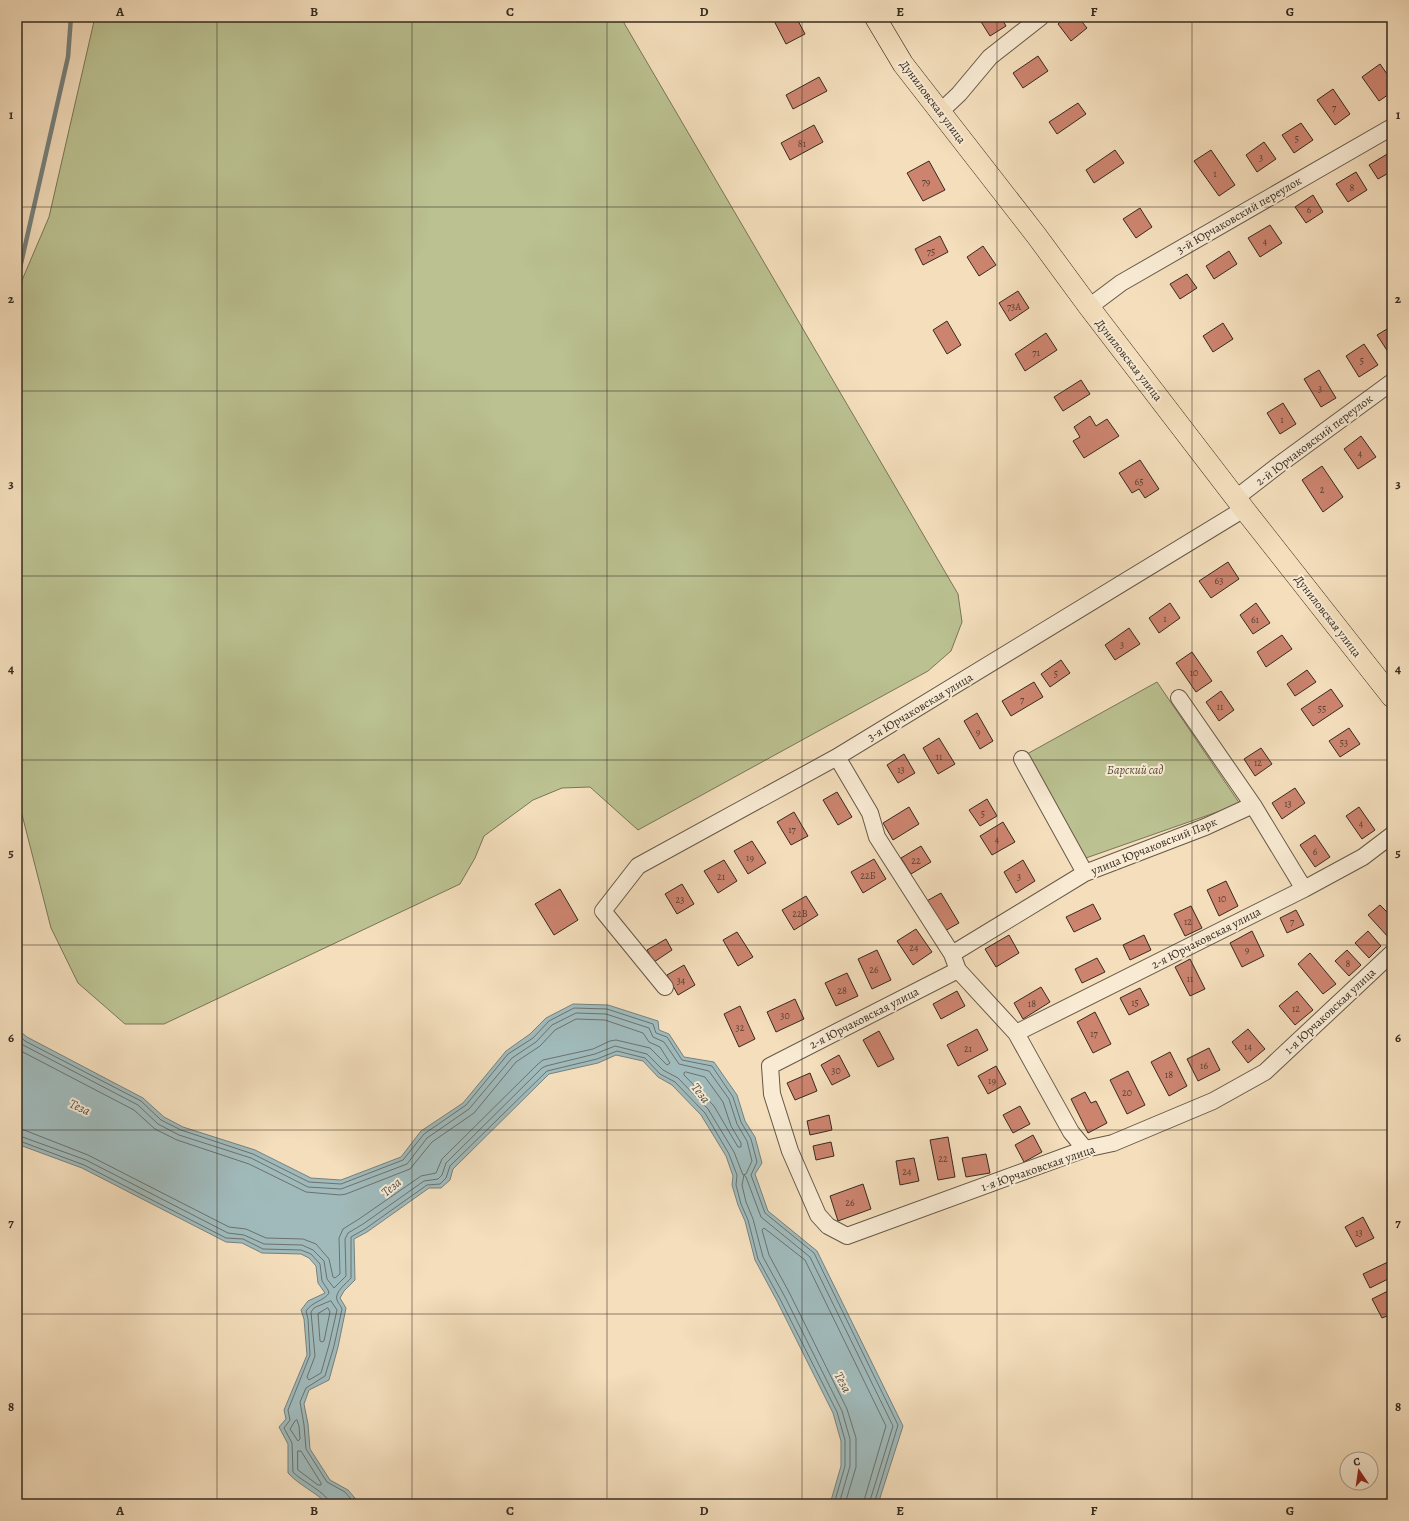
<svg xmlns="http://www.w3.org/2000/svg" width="1409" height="1521" viewBox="0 0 1409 1521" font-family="Alegreya,serif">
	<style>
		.green { fill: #bbc191; stroke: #787658 }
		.water { fill: #a0babb; stroke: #76817d }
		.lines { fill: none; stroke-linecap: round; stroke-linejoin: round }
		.shore { stroke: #6b726e; stroke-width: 1 }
		.stream { stroke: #76817d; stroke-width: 4.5 }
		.building { fill: #cc846f; stroke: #362b20 }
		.minor-casing { stroke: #665847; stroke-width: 18 }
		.major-casing { stroke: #362b20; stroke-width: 22 }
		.minor { stroke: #f8ead3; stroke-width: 16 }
		.major { stroke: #f4debc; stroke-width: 21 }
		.grid { fill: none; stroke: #362b20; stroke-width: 1; stroke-opacity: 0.55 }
		.labels { text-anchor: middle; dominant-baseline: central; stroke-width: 4; stroke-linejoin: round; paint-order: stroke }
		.number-label { font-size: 10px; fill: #5c4134 }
		.street-label { font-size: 12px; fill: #362b20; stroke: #f8ead3 }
		.park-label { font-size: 12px; font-style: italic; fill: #57503c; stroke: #f8ead3 }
		.water-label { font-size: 13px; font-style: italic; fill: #504f47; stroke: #f8ead3 }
		.neatline { fill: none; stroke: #362b20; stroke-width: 1.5 }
		.grid-label { font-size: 13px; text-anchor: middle; font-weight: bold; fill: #362b20 }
	</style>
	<rect width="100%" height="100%" fill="#f4debc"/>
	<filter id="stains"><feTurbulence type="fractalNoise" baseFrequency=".005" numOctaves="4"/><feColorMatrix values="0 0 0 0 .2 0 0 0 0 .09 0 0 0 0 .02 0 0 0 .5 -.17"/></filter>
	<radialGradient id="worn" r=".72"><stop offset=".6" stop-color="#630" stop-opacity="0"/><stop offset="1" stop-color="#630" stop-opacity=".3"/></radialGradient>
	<!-- green -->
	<path class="green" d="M 95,17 L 624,17 L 624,23 L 958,594 L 962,622 L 951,651 L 928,671 L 638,830 L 590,787 L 562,788 L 533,800 L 484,836 L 475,858 L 460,884 L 164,1024 L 125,1024 L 78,983 L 51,928 L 17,795 L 17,292 L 49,217 Z
		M 1157,682 L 1240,804 L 1086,858 L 1027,754 Z"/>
	<!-- water -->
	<path class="water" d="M 573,1004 L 608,1005 L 658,1021 L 659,1030 L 669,1034 L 684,1057 L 714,1062 L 737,1095 L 745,1121 L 755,1137 L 762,1163 L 755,1174 L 768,1211 L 817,1251 L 903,1426 L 878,1504 L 830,1504 L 841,1466 L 841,1441 L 833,1413 L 777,1301 L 755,1260 L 745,1221 L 738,1205 L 732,1185 L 733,1176 L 726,1156 L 701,1115 L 672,1085 L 658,1077 L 643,1061 L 616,1055 L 598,1063 L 549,1074 L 453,1169 L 450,1180 L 441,1188 L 429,1188 L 367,1232 L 354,1239 L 355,1280 L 344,1291 L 340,1298 L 346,1308 L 338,1347 L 329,1380 L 309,1390 L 304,1404 L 308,1424 L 310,1449 L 330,1480 L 348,1490 L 360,1504 L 327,1504 C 316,1492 300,1486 288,1473 L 288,1444 L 279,1427 L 286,1419 L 284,1410 L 307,1355 L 304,1319 L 301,1310 L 308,1301 L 325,1293 L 318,1283 L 316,1266 L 309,1258 L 301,1254 L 262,1253 L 242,1243 L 226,1242 L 82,1168 L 17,1144 L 17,1029 L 27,1037 L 143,1098 L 164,1117 L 183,1127 L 255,1150 L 311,1178 L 341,1180 L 401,1157 L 421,1131 L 463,1103 L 506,1051 L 530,1034 L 546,1018 Z"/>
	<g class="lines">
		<!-- shore -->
		<path class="shore" d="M 17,1034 L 25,1041 L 141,1101 L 161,1120 L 181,1130 L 253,1154 L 309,1182 L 341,1184 L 403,1160 L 424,1134 L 466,1105 L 508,1054 L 533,1038 L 549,1021 L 574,1008 L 607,1009 L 653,1024 L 656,1033 L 667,1037 L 682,1060 L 712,1066 L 733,1097 L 741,1122 L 751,1139 L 757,1162 L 751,1175 L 765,1213 L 814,1253 L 898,1425 L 874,1504
			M 17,1041 L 23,1045 L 138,1105 L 158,1124 L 179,1135 L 251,1158 L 308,1187 L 341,1189 L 407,1164 L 427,1138 L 469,1109 L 512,1058 L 536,1042 L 552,1025 L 576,1013 L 606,1014 L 649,1028 L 653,1037 L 664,1042 L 679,1064 L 709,1071 L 729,1099 L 737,1124 L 747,1141 L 752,1161 L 746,1174 L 743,1175 L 734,1152 L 708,1109 L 678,1078 L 663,1070 L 647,1054 L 615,1046 L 595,1054 L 546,1066 L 542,1068 L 446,1163 L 442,1175 L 438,1179 L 424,1181 L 363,1224 L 348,1233 L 345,1239 L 346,1276 L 334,1288 L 327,1279 L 324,1261 L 313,1250 L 302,1245 L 264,1244 L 244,1235 L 228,1233 L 86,1160 L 17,1135
			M 17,1049 L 134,1110 L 155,1129 L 177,1140 L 249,1164 L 306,1192 L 340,1195 L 346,1194 L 410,1169 L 432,1142 L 474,1113 L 516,1062 L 540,1046 L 555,1030 L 576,1019 L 605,1020 L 643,1033 L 649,1042 L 660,1047 L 670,1063 L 667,1065 L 650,1048 L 616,1040 L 610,1041 L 593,1049 L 543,1060 L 538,1064 L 442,1159 L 436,1173 L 421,1176 L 359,1219 L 343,1229 L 339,1238 L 340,1274 L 335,1278 L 333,1277 L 329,1259 L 316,1244 L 303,1239 L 266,1238 L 246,1229 L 229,1227 L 88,1155 L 24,1130 L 17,1129
			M 686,1072 L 705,1077 L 723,1102 L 731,1126 L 741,1143 L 741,1147 L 738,1147 L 714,1106 L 684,1075 L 684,1073 Z
			M 17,1140 L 84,1165 L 226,1238 L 243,1239 L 263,1249 L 301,1250 L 311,1254 L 320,1264 L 322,1281 L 328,1290 L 329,1293 C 324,1301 313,1301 306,1311 L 308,1319 L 310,1355 L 288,1410 L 290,1420 L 284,1428 L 292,1443 L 293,1472 C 301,1481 328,1493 330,1504
			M 331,1301 L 337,1310 L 329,1345 L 321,1373 L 309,1380 L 307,1377 L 315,1356 L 311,1312 L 314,1308 Z
			M 328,1308 L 330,1312 L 324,1341 L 322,1342 L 320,1341 L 318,1314 Z
			M 297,1420 L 299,1426 L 300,1439 L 298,1441 L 290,1429 L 295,1421 Z
			M 298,1451 L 301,1451 L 321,1483 L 321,1485 L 318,1485 L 298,1470 Z
			M 355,1504 L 345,1492 L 327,1482 L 306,1449 L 304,1425 L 300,1402 L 306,1388 L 325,1376 L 334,1346 L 342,1309 C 341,1306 338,1303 337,1300 C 334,1292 347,1283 351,1278 L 351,1237 L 365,1229 L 427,1185 L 440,1184 L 446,1178 L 450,1166 L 547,1071 L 597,1059 L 617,1051 L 645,1058 L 660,1074 L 675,1082 L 705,1113 L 729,1154 L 737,1175 L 736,1185 L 741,1204 L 748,1220 L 758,1259 L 780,1299 L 837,1412 L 845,1440 L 845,1466 L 834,1504
			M 839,1504 L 850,1466 L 850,1439 L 842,1411 L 785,1297 L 763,1257 L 753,1219 L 746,1202 L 742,1185 L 744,1175 L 746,1177 L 761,1217 L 810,1257 L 893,1426 L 869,1504
			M 845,1504 L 856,1467 L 856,1438 L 847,1409 L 790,1294 L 769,1255 L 762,1230 L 764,1228 L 805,1260 L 886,1426 L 863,1504"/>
		<!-- stream -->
		<path class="stream" d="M 17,281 L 68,57 L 71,17"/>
	</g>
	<!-- building -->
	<path class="building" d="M 772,17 L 796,17 L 805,34 L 786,44 Z
		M 978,17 L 1001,17 L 1006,26 L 990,36 Z
		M 1066,17 L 1078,17 L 1087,28 L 1071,41 L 1058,24 Z
		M 1038,56 L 1048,71 L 1023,88 L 1013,73 Z
		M 1380,64 L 1392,81 L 1392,92 L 1379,101 L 1362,77 Z
		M 819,77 L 827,91 L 793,109 L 786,95 Z
		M 1333,89 L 1350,114 L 1335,125 L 1317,100 Z
		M 1078,103 L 1086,114 L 1057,134 L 1049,122 Z
		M 1301,123 L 1313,140 L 1294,153 L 1282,135 Z
		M 814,125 L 823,142 L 790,160 L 781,143 Z
		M 1264,142 L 1276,159 L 1257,172 L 1246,155 Z
		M 1115,150 L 1124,163 L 1094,183 L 1086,170 Z
		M 1211,150 L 1235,185 L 1219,196 L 1194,161 Z
		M 1389,153 L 1392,157 L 1392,171 L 1378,179 L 1369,165 Z
		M 929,161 L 945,190 L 923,201 L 907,173 Z
		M 1356,172 L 1367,190 L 1348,202 L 1336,184 Z
		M 1313,195 L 1323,212 L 1306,223 L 1295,207 Z
		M 1140,208 L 1152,227 L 1136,238 L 1123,219 Z
		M 1270,225 L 1282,243 L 1260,257 L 1248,238 Z
		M 940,236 L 948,252 L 923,265 L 915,249 Z
		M 983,246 L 996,265 L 979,276 L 967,257 Z
		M 1229,251 L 1237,264 L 1214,279 L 1206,266 Z
		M 1187,274 L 1197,288 L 1180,299 L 1170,284 Z
		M 1018,291 L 1029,308 L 1010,321 L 999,303 Z
		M 947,321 L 961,345 L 947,354 L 933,330 Z
		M 1223,323 L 1233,339 L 1213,352 L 1203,336 Z
		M 1392,326 L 1392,358 L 1377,335 Z
		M 1046,333 L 1057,350 L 1025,371 L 1015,354 Z
		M 1364,344 L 1378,365 L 1359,377 L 1346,356 Z
		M 1319,370 L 1336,398 L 1321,407 L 1304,379 Z
		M 1081,380 L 1090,394 L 1063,411 L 1054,397 Z
		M 1283,403 L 1296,424 L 1280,434 L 1267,413 Z
		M 1090,416 L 1096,426 L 1107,419 L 1119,436 L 1084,458 L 1073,441 L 1080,437 L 1074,427 Z
		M 1361,436 L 1376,457 L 1358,469 L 1344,449 Z
		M 1140,460 L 1159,489 L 1145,498 L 1139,489 L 1132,493 L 1119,473 Z
		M 1322,466 L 1343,497 L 1323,512 L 1302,480 Z
		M 1228,562 L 1239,579 L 1211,598 L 1199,581 Z
		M 1170,603 L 1180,618 L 1159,633 L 1149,618 Z
		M 1256,603 L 1270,623 L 1253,634 L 1240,615 Z
		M 1129,628 L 1140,644 L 1115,660 L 1105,645 Z
		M 1282,635 L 1292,649 L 1266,667 L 1257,652 Z
		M 1192,652 L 1212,681 L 1196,692 L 1176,663 Z
		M 1061,660 L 1070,673 L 1050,687 L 1041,674 Z
		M 1307,670 L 1316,682 L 1295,696 L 1287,684 Z
		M 1034,682 L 1043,697 L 1011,716 L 1002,701 Z
		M 1331,689 L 1343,706 L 1313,726 L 1301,709 Z
		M 1221,691 L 1234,710 L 1219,721 L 1206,702 Z
		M 977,713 L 993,741 L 980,749 L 964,721 Z
		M 1349,728 L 1360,744 L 1340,757 L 1329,741 Z
		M 939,738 L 955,764 L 938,774 L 923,748 Z
		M 1261,748 L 1272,764 L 1255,776 L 1244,759 Z
		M 904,754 L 915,773 L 898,783 L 887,765 Z
		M 1295,788 L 1305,803 L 1282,819 L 1272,803 Z
		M 837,792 L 852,817 L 838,825 L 823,800 Z
		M 987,799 L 997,816 L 980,826 L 969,810 Z
		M 909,807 L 919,824 L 893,840 L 883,823 Z
		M 1359,807 L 1375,830 L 1362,839 L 1346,816 Z
		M 794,812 L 808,836 L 791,845 L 777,822 Z
		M 1003,822 L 1015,842 L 992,855 L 980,836 Z
		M 1315,835 L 1330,857 L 1315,867 L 1300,845 Z
		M 752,841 L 766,863 L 748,874 L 734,851 Z
		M 921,846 L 931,862 L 911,874 L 901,858 Z
		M 874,859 L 886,879 L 863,893 L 851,872 Z
		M 724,860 L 737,881 L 718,893 L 704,871 Z
		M 1023,860 L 1035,881 L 1016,893 L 1004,872 Z
		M 1226,881 L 1238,906 L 1219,916 L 1207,890 Z
		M 682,884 L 694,904 L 677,914 L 665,894 Z
		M 560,889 L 578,920 L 554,935 L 535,904 Z
		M 941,893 L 959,923 L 943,932 L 925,902 Z
		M 806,896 L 818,915 L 794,930 L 782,910 Z
		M 1093,904 L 1101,919 L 1074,932 L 1066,917 Z
		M 1380,905 L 1392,917 L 1392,935 L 1389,938 L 1368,915 Z
		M 1191,906 L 1202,928 L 1185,936 L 1174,914 Z
		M 1296,910 L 1304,925 L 1287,933 L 1280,918 Z
		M 916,929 L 932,952 L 913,965 L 897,941 Z
		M 1252,931 L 1264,956 L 1242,967 L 1230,943 Z
		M 1368,931 L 1381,946 L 1369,958 L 1355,943 Z
		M 737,932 L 753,957 L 738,966 L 723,940 Z
		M 1009,935 L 1019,953 L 996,967 L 985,949 Z
		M 1144,935 L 1151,950 L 1130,960 L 1123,945 Z
		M 666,939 L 672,950 L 654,962 L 647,950 Z
		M 877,950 L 891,980 L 872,989 L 858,959 Z
		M 1347,950 L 1361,965 L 1349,976 L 1335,961 Z
		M 1310,953 L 1336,984 L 1323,994 L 1298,964 Z
		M 1097,958 L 1105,972 L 1082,983 L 1075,969 Z
		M 1190,959 L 1205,989 L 1190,996 L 1175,967 Z
		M 684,965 L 695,985 L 678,995 L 667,975 Z
		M 847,973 L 858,996 L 836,1006 L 825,983 Z
		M 1041,987 L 1050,1002 L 1023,1019 L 1014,1003 Z
		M 1140,988 L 1149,1005 L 1129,1015 L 1120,998 Z
		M 957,991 L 965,1006 L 941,1019 L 933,1004 Z
		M 1297,991 L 1313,1010 L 1295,1025 L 1279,1006 Z
		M 795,999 L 804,1019 L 776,1032 L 767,1012 Z
		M 740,1006 L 755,1039 L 739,1047 L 724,1014 Z
		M 1095,1012 L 1111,1044 L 1093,1053 L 1077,1022 Z
		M 977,1029 L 988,1050 L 958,1066 L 947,1045 Z
		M 1248,1029 L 1265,1049 L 1248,1063 L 1232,1042 Z
		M 879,1031 L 894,1059 L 878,1067 L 863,1040 Z
		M 1209,1048 L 1220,1070 L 1198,1081 L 1187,1059 Z
		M 1170,1052 L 1187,1086 L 1169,1096 L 1151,1062 Z
		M 839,1055 L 850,1076 L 832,1085 L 821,1065 Z
		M 996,1066 L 1006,1084 L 988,1094 L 978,1076 Z
		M 1128,1071 L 1145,1105 L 1127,1114 L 1110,1080 Z
		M 810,1073 L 817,1091 L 795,1100 L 787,1083 Z
		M 1085,1092 L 1091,1103 L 1096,1101 L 1107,1123 L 1088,1133 L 1071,1099 Z
		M 1020,1106 L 1030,1124 L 1013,1133 L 1003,1115 Z
		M 829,1115 L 832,1130 L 810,1135 L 807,1121 Z
		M 1033,1135 L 1042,1152 L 1024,1162 L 1015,1145 Z
		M 948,1137 L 955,1177 L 938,1180 L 930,1140 Z
		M 831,1142 L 834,1156 L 816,1160 L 813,1146 Z
		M 986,1154 L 990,1173 L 966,1177 L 962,1158 Z
		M 914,1158 L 919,1181 L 900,1185 L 896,1161 Z
		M 863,1184 L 871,1209 L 838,1221 L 830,1196 Z
		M 1363,1217 L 1374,1238 L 1356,1247 L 1345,1227 Z
		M 1390,1261 L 1392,1264 L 1392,1277 L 1370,1288 L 1363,1274 Z
		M 1392,1289 L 1392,1314 L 1382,1318 L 1372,1299 Z"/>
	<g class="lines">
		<defs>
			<path id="minor" d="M 940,112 L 959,94 L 990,57 L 1041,17
				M 1089,307 L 1121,283 L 1392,127
				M 1236,498 L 1280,464 L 1392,382
				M 1179,698 L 1253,805 L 1304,889
				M 837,757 L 870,813 L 877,837 L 952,954 L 958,970 L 1016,1033 L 1071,1132 L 1085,1149
				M 1022,759 L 1085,873 L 1205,827 L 1253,805
				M 952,954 L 1085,873
				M 958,970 L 770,1066 L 772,1094 L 790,1151 L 818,1215 L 828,1226 L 847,1236 L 1085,1149 L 1113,1143 L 1213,1101 L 1265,1072 L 1392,953
				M 665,987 L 603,911 L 638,866 L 837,757 L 1244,509
				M 1016,1033 L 1304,889 L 1363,857 L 1392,835"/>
			<path id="major" d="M 875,17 L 903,64 L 1036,235 L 1089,307 L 1244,509 L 1392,697"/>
		</defs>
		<!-- minor casing -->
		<use href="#minor" class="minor-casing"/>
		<!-- major casing -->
		<use href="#major" class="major-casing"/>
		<!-- minor -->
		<use href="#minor" class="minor"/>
		<!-- major -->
		<use href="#major" class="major"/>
	</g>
	<!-- grid -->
	<path class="grid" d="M 217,17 L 217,1504M 412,17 L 412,1504M 607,17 L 607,1504M 802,17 L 802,1504M 997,17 L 997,1504M 1192,17 L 1192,1504M 17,207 L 1392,207M 17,391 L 1392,391M 17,576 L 1392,576M 17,760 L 1392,760M 17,945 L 1392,945M 17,1130 L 1392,1130M 17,1314 L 1392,1314"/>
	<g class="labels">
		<!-- number labels -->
		<g class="number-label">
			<text x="1334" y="107">7</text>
			<text x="1297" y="138">5</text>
			<text x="802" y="143">81</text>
			<text x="1261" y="157">3</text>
			<text x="1215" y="173">1</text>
			<text x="926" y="181">79</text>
			<text x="1352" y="187">8</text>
			<text x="1309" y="209">6</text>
			<text x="1265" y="241">4</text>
			<text x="931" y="251">75</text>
			<text x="1014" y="306">73А</text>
			<text x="1036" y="352">71</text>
			<text x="1362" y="360">5</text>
			<text x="1320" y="388">3</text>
			<text x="1282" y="419">1</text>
			<text x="1360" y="453">4</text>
			<text x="1139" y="481">65</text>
			<text x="1322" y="489">2</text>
			<text x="1219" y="580">63</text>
			<text x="1165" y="618">1</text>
			<text x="1255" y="619">61</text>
			<text x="1122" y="644">3</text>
			<text x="1194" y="672">10</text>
			<text x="1056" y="673">5</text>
			<text x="1022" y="699">7</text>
			<text x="1220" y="706">11</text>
			<text x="1322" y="708">55</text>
			<text x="978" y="731">9</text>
			<text x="1344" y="742">53</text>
			<text x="939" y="756">11</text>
			<text x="1258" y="762">12</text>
			<text x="901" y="769">13</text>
			<text x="1288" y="803">13</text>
			<text x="983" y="813">5</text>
			<text x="1361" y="823">4</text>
			<text x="792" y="829">17</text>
			<text x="997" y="839">4</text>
			<text x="1315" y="851">6</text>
			<text x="750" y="857">19</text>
			<text x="916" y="860">22</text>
			<text x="868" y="875">22Б</text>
			<text x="721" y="876">21</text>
			<text x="1019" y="876">3</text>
			<text x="1222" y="898">10</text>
			<text x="680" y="899">23</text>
			<text x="800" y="913">22В</text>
			<text x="1188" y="921">12</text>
			<text x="1292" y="921">7</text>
			<text x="914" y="947">24</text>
			<text x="1247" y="949">9</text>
			<text x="1348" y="963">8</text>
			<text x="874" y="969">26</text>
			<text x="1190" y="978">11</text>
			<text x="681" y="980">34</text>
			<text x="842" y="990">28</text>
			<text x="1135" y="1002">15</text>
			<text x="1032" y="1003">18</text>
			<text x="1296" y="1008">12</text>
			<text x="785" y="1015">30</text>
			<text x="740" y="1027">32</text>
			<text x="1094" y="1033">17</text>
			<text x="1248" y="1046">14</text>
			<text x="968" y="1048">21</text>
			<text x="1204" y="1065">16</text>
			<text x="836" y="1070">30</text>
			<text x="1169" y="1074">18</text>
			<text x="992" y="1080">19</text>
			<text x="1127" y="1092">20</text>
			<text x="943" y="1158">22</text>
			<text x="907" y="1171">24</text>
			<text x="850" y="1202">26</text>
			<text x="1359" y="1232">13</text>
		</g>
		<!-- street labels -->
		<g class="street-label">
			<text transform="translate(933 102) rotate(53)">Дуниловская улица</text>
			<text transform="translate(1239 215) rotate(-30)">3-й Юрчаковский переулок</text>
			<text transform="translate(1129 360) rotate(52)">Дуниловская улица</text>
			<text transform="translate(1314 440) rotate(-37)">2-й Юрчаковский переулок</text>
			<text transform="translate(1328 616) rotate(52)">Дуниловская улица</text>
			<text transform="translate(920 707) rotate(-31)">3-я Юрчаковская улица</text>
			<text transform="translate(1154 846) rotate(-22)">улица Юрчаковский Парк</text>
			<text transform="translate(1206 938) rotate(-27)">2-я Юрчаковская улица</text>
			<text transform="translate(1330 1011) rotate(-43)">1-я Юрчаковская улица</text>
			<text transform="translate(864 1018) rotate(-27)">2-я Юрчаковская улица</text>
			<text transform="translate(1038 1168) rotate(-19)">1-я Юрчаковская улица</text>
		</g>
		<!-- park labels -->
		<g class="park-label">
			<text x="1135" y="770">Барский сад</text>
		</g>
		<!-- water labels -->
		<g class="water-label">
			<text transform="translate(701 1093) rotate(52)">Теза</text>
			<text transform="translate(80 1107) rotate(25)">Теза</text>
			<text transform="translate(391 1187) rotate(-40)">Теза</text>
			<text transform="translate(843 1382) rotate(62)">Теза</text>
		</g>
	</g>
	<!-- margin -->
	<rect width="1409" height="1521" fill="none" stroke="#f4debc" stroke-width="44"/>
	<!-- north arrow -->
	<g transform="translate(1359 1471) rotate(347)"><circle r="19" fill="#f8ead3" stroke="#aa9e8b"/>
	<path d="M0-3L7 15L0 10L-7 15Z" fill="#8f2418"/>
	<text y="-6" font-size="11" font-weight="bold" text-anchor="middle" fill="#362b20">С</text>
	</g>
	<rect x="22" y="22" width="1365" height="1477" class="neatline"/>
	<g class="grid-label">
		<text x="120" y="16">A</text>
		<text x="314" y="16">B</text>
		<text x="510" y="16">C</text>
		<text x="704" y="16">D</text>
		<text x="900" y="16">E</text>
		<text x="1094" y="16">F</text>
		<text x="1290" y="16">G</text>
		<text x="11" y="119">1</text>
		<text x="1398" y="119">1</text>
		<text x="11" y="303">2</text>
		<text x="1398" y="303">2</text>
		<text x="11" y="488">3</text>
		<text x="1398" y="488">3</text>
		<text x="11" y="673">4</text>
		<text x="1398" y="673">4</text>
		<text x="11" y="857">5</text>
		<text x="1398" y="857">5</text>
		<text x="11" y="1042">6</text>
		<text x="1398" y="1042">6</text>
		<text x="11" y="1227">7</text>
		<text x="1398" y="1227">7</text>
		<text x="11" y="1411">8</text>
		<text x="1398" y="1411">8</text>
		<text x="120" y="1515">A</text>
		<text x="314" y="1515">B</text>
		<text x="510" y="1515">C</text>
		<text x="704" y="1515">D</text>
		<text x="900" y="1515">E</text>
		<text x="1094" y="1515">F</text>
		<text x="1290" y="1515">G</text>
	</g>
	<rect width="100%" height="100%" filter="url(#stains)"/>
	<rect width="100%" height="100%" fill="url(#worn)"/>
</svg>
